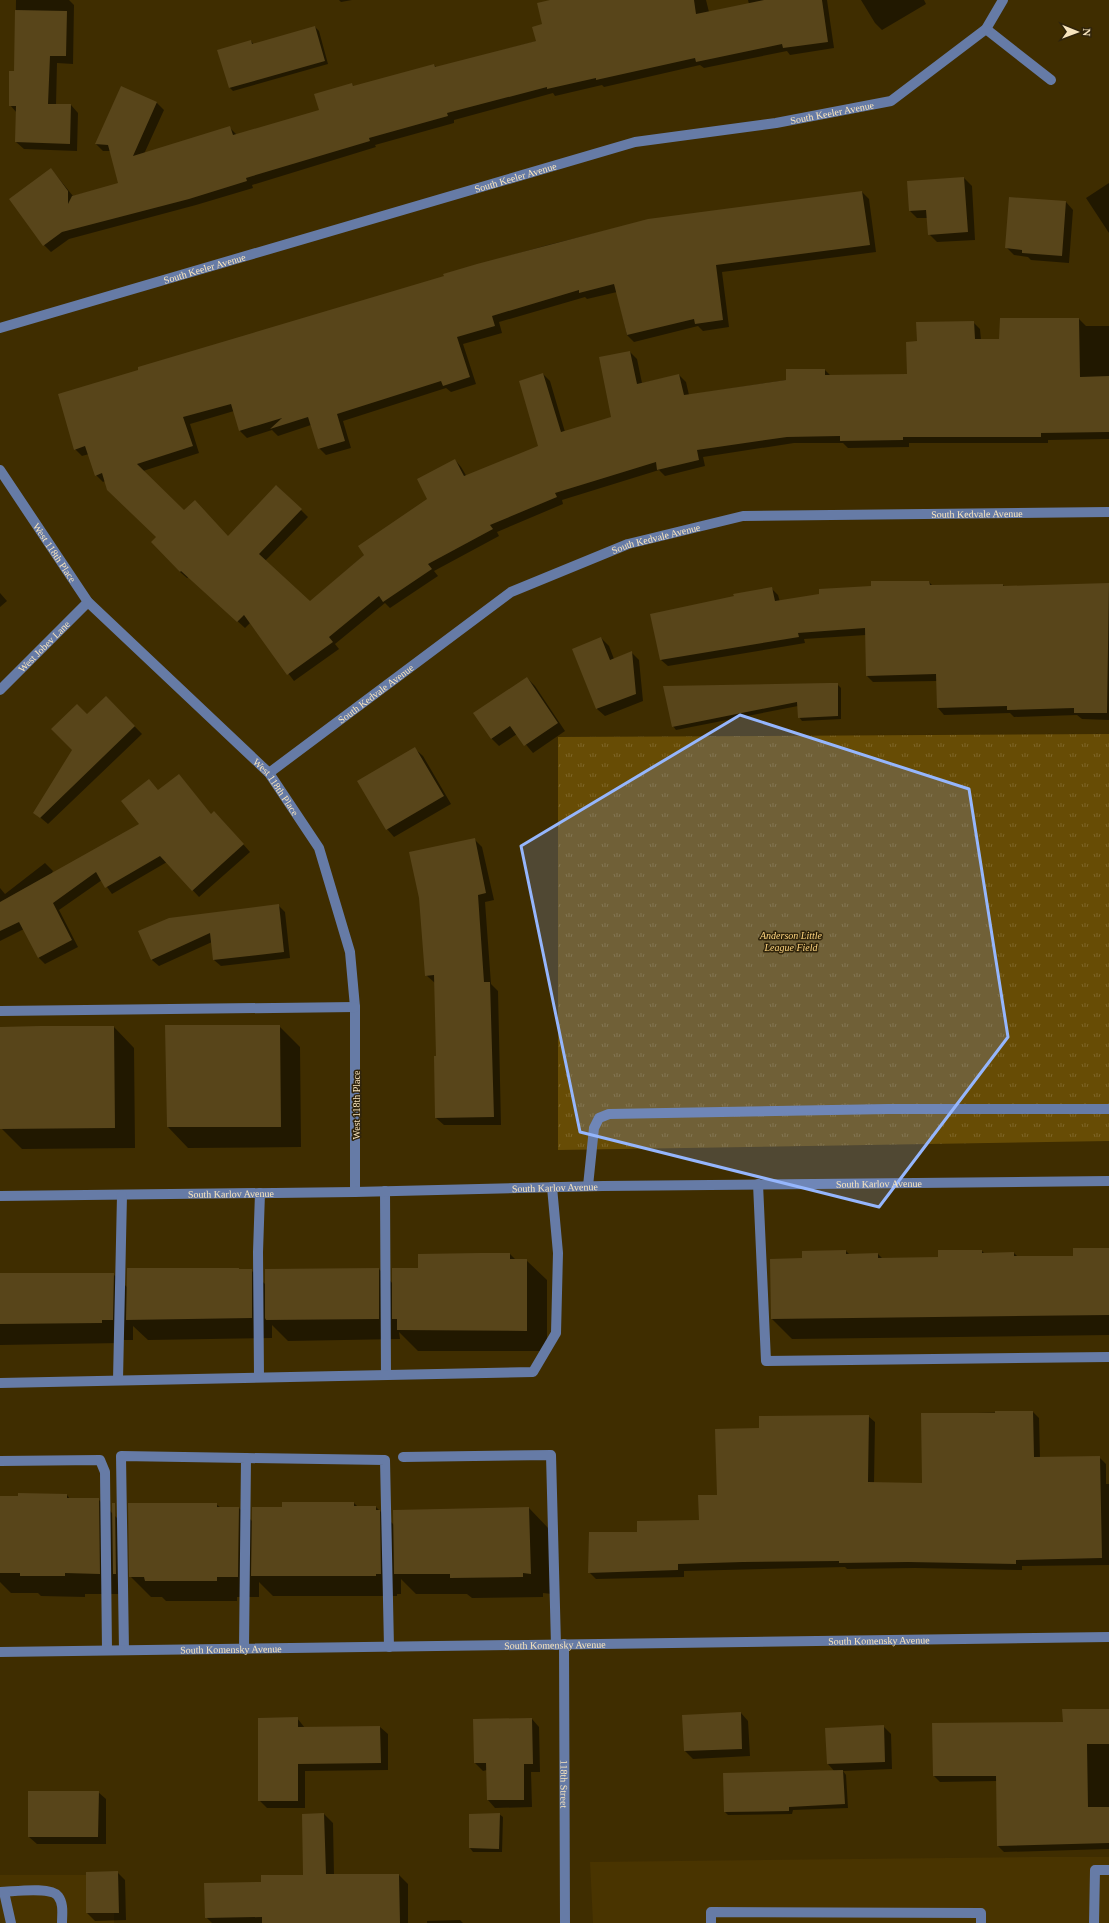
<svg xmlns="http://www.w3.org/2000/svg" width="1109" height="1923" viewBox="0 0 1109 1923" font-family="'Times New Roman',serif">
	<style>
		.built { fill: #493400 }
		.park { fill: url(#park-tufts) }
		.shadow { fill: #0007 }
		.building { fill: #58451a }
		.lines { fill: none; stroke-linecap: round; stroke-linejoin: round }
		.minor { stroke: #667ba6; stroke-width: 10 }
		.marked { fill: #95b6fd; fill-opacity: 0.2; stroke: #95b6fd; stroke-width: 3; stroke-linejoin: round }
		.labels { text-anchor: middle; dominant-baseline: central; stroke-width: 3; stroke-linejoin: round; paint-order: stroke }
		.street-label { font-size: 10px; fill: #f7e4be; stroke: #30240b }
		.park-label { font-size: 10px; font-style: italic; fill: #fdd47f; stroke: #30240b }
	</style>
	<defs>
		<pattern id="park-tufts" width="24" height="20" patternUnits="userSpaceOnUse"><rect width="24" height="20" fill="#674c05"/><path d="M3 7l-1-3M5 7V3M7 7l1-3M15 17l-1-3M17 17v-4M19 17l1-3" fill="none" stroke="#7e6628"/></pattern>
	</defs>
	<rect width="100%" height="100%" fill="#3f2d00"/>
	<!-- built -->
	<path class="built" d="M 1033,1857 L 1109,1857 L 1109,1923 L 593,1923 L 590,1862 Z
		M 0,1875 L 114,1875 L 114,1923 L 0,1923 Z"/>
	<!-- park -->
	<path class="park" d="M 1109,734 L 1109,1141 L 558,1150 L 558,737 Z"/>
	<!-- shadow -->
	<path class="shadow" d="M 16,0 L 69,0 L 74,5 L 73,64 L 57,63 L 56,105 L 71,105 L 78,113 L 77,151 L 24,149 L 16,142 L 17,113 L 10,105 L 15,72 Z
		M 339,0 L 352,0 L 341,2 Z
		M 555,0 L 706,0 L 709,12 L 749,4 L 748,0 L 827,0 L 834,48 L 790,55 L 787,51 L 704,68 L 700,65 L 604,87 L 602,85 L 555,96 L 553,93 L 454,120 L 454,123 L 375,145 L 376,147 L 252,185 L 253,188 L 196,205 L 69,239 L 51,252 L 44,245 L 51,169 L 73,196 L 119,184 L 111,151 L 103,151 L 96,144 L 121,87 L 157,103 L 164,110 L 144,154 L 230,128 L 237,135 L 320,111 L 352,84 L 354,87 L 434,65 L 437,68 L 537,41 Z
		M 861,0 L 924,0 L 926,4 L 882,30 L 875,23 Z
		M 315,27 L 319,31 L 328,64 L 233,91 L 229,87 L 251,41 L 254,45 Z
		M 964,178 L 972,186 L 975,240 L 937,242 L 929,234 L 928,218 L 917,218 L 910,211 Z
		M 1109,183 L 1109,233 L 1086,198 Z
		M 862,192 L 869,199 L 876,252 L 722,272 L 729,327 L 703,331 L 698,326 L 634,342 L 627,335 L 617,292 L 587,299 L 585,297 L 499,322 L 502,333 L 463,344 L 476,384 L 451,392 L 446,388 L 343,421 L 351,448 L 326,455 L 319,448 L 311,425 L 278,436 L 272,430 L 247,438 L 240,431 L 234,411 L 190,424 L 199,453 L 143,471 L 184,511 L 228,537 L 277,486 L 308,517 L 265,561 L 310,602 L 429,499 L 455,460 L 461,467 L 467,477 L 539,447 L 543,374 L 550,381 L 565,432 L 613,417 L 630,352 L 637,359 L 642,383 L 679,375 L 686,382 L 689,395 L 787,380 L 825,370 L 831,376 L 908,375 L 918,342 L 973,322 L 980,329 L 981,340 L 1000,340 L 1079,319 L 1086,326 L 1109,326 L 1109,439 L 1048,440 L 1048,443 L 909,443 L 909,447 L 848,448 L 843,443 L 794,443 L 703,457 L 705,466 L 665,476 L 659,470 L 562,500 L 563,504 L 497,532 L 499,536 L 434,571 L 438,576 L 390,608 L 385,603 L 335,644 L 339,649 L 294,681 L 250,623 L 245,628 L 189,577 L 187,578 L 180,572 L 157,537 L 105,481 L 103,482 L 96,475 L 89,454 L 82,456 L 75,449 L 445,276 L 445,274 L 548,245 L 649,220 Z
		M 1066,202 L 1073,210 L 1069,263 L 1031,260 L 1028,257 L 1014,255 L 1006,247 Z
		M 929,582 L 933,586 L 1003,585 L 1005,587 L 1109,585 L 1109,720 L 1082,719 L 1077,715 L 1014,717 L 1010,713 L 944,715 L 938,708 L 937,681 L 873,682 L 867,676 L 866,635 L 804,639 L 805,643 L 668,666 L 661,660 L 772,589 L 778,595 L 780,602 Z
		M 0,593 L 7,601 L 0,607 Z
		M 601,638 L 609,646 L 614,659 L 631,652 L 639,660 L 643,701 L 605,716 L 597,709 L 574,649 Z
		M 527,678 L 535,686 L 565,731 L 533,753 L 517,734 L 499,746 L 491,738 Z
		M 837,684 L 841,688 L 841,719 L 802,721 L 799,717 L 798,706 L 676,730 L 673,726 Z
		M 106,697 L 142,734 L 48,824 L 35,813 L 73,750 L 87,715 Z
		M 415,749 L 423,756 L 451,804 L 394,837 L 387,829 Z
		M 179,775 L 211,815 L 221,819 L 250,852 L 199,897 L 167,862 L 112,894 L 102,880 L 59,910 L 78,947 L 45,964 L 38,957 L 24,929 L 0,941 L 0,888 L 5,894 L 45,863 L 53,871 L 51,875 L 140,825 L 159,791 Z
		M 474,839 L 482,847 L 494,900 L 485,902 L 491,984 L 498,991 L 501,1125 L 444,1125 L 436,1118 L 437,1057 L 435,983 L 426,975 Z
		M 278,905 L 285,912 L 290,958 L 221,966 L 214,960 L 212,942 L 159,966 L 152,960 L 140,932 Z
		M 279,1026 L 300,1047 L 301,1147 L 188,1148 L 168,1127 Z
		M 114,1027 L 134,1048 L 135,1148 L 22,1149 L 1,1128 L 0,1028 Z
		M 1109,1249 L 1109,1335 L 792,1339 L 772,1319 L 803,1259 L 846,1251 L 850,1255 L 878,1254 L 883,1259 L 939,1258 L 982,1251 L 985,1254 L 1014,1253 L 1018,1257 L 1074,1257 Z
		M 510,1254 L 516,1260 L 526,1260 L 547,1280 L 547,1351 L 418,1351 L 399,1332 L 400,1339 L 288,1341 L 272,1325 L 272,1338 L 148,1340 L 133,1326 L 133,1340 L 122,1340 L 122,1343 L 0,1345 L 0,1275 L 113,1274 L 128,1288 L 240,1270 L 251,1270 L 266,1285 L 379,1269 L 393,1284 L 419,1269 Z
		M 1033,1412 L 1039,1418 L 1040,1458 L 1099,1457 L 1106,1464 L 1106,1484 L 1109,1484 L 1109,1565 L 1022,1566 L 1022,1570 L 915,1568 L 847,1569 L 845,1567 L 684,1571 L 684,1577 L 596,1579 L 589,1572 L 638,1533 L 700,1521 L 718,1496 L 760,1429 L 868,1416 L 875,1422 L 874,1483 L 923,1484 L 922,1414 Z
		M 67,1495 L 70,1499 L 98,1499 L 119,1520 L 120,1594 L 85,1594 L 85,1597 L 41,1596 L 38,1593 L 11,1593 L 0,1582 L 0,1497 Z
		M 354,1503 L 358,1507 L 376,1507 L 394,1525 L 529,1508 L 549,1529 L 552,1594 L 543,1593 L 543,1597 L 472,1598 L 467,1594 L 416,1594 L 401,1579 L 401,1594 L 397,1594 L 397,1596 L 273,1596 L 259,1582 L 259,1597 L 237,1597 L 237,1601 L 166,1601 L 162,1597 L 151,1597 L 130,1576 L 216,1504 L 221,1508 L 239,1508 L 253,1522 L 283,1508 Z
		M 1109,1710 L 1109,1849 L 1004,1852 L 998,1846 L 997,1781 L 940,1782 L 934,1776 L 1064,1723 Z
		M 741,1713 L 748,1721 L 750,1756 L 693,1759 L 685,1751 Z
		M 297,1718 L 305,1728 L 380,1727 L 388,1734 L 388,1770 L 305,1771 L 305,1808 L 267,1808 L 259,1800 Z
		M 532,1719 L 539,1727 L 540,1772 L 531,1772 L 532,1807 L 495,1808 L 488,1800 L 487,1770 L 483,1771 L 475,1763 Z
		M 883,1726 L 891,1734 L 892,1769 L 843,1771 L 846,1775 L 848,1808 L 793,1810 L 792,1814 L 728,1815 L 725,1812 L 835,1772 L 828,1764 L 826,1729 Z
		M 98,1792 L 106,1799 L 106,1844 L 37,1844 L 29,1837 Z
		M 324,1814 L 333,1823 L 334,1875 L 399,1875 L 408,1884 L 408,1923 L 212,1923 L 206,1917 L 262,1883 L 304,1876 Z
		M 499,1814 L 503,1817 L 502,1852 L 473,1852 L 470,1848 Z
		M 117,1872 L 125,1880 L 126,1920 L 95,1921 L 87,1913 L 87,1873 Z
		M 460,1920 L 463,1923 L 427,1923 L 427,1921 Z"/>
	<!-- building -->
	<path class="building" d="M 550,0 L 694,0 L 696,14 L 764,0 L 822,0 L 828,42 L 783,48 L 782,44 L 696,62 L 695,58 L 596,80 L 596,78 L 547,89 L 547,87 L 447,113 L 448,116 L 369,138 L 370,141 L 246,178 L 247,181 L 189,199 L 62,232 L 43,246 L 9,199 L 51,168 L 68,191 L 68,204 L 72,196 L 118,183 L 108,145 L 95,144 L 121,86 L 157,102 L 133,156 L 230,126 L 233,135 L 319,110 L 314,94 L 352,83 L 353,86 L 434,64 L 435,67 L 536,41 L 532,27 L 542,24 L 537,3 Z
		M 15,10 L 67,11 L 66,56 L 50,56 L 48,104 L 71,104 L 70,144 L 15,142 L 16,106 L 9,106 L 9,71 L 14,71 Z
		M 315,26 L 325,61 L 229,88 L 217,50 L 251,40 L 252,44 Z
		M 964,177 L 968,232 L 928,235 L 926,210 L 909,211 L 907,181 Z
		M 862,191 L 870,245 L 716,265 L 723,320 L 695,324 L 694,319 L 627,335 L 614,284 L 579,293 L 579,290 L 492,316 L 495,326 L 457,337 L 470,377 L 443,386 L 441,381 L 337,414 L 345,441 L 318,449 L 308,417 L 270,429 L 282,418 L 239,431 L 231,404 L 183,417 L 193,446 L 137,464 L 184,510 L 195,500 L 228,536 L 276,485 L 302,509 L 259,554 L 310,601 L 364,555 L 358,546 L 427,499 L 417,479 L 455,459 L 464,476 L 538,446 L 519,381 L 543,373 L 561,432 L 611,417 L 599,357 L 630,351 L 637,384 L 679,374 L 684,395 L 786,380 L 786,369 L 825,369 L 825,375 L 907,374 L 906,342 L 917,341 L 916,322 L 974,321 L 975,339 L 999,339 L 1000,318 L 1079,318 L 1080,377 L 1109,376 L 1109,432 L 1041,433 L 1041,437 L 903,437 L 903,440 L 840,441 L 840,436 L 787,437 L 697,450 L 699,460 L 657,470 L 656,462 L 555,493 L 557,497 L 490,525 L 493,529 L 428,564 L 432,569 L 383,602 L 379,596 L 329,637 L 333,642 L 287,675 L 244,615 L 237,622 L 181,571 L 180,572 L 151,542 L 156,537 L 107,490 L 102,473 L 95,476 L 85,446 L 74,450 L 58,394 L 138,370 L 138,367 L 444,276 L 443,274 L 477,264 L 648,219 Z
		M 1009,197 L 1066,201 L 1062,256 L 1022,253 L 1022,250 L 1005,248 Z
		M 871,581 L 929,581 L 930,585 L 1003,584 L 1003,586 L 1109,583 L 1107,713 L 1074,713 L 1074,708 L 1007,710 L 1007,706 L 937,708 L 936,674 L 866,676 L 865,628 L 798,633 L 799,637 L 660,660 L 650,614 L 734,596 L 733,594 L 772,587 L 775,601 L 819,594 L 819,589 L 871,586 Z
		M 601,637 L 610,660 L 632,651 L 636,694 L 596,709 L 572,649 Z
		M 527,677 L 558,723 L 524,746 L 510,726 L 491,739 L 473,713 Z
		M 829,683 L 838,683 L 838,716 L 798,718 L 797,702 L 672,727 L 663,686 Z
		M 106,696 L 135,726 L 40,818 L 33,813 L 72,750 L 51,729 L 77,704 L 87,714 Z
		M 415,747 L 444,796 L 386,830 L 357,781 Z
		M 179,774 L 211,814 L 214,811 L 244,844 L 192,891 L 160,856 L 105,888 L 96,872 L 53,903 L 72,940 L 38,958 L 19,922 L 0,931 L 0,902 L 139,824 L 121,801 L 149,779 L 158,790 Z
		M 475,838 L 486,893 L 478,895 L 484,982 L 490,982 L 494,1117 L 435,1118 L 434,1056 L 436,1056 L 434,975 L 425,976 L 419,898 L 409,852 Z
		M 279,904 L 284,952 L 213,960 L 210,933 L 151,960 L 138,931 L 169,918 Z
		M 165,1025 L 280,1025 L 281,1127 L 167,1127 Z
		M 40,1026 L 114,1026 L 115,1128 L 0,1129 L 0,1027 Z
		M 1073,1248 L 1109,1248 L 1109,1315 L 771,1319 L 770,1259 L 802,1258 L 802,1251 L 846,1250 L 846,1254 L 878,1253 L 878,1258 L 938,1257 L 938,1250 L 982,1250 L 982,1253 L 1014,1252 L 1014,1256 L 1073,1256 Z
		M 480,1253 L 510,1253 L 510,1259 L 527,1259 L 527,1331 L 397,1330 L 397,1319 L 392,1319 L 392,1268 L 418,1268 L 418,1254 Z
		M 127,1268 L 239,1268 L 239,1269 L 252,1269 L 252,1318 L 126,1320 Z
		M 379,1268 L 379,1319 L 266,1320 L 265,1318 L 265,1269 Z
		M 0,1273 L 114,1273 L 113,1320 L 102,1320 L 102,1323 L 0,1324 Z
		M 995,1411 L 1033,1411 L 1034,1457 L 1100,1456 L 1102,1558 L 1016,1560 L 1016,1564 L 908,1562 L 839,1563 L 839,1561 L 743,1562 L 678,1564 L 678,1570 L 588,1573 L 589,1532 L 637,1532 L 637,1521 L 699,1520 L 698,1495 L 717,1495 L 715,1429 L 759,1428 L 759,1416 L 869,1415 L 868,1482 L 922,1483 L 921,1413 L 995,1413 Z
		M 18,1493 L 67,1494 L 67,1498 L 99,1498 L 100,1574 L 65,1573 L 65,1576 L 20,1576 L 20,1573 L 0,1573 L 0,1496 L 18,1496 Z
		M 282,1502 L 354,1502 L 354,1506 L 376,1506 L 376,1510 L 380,1510 L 381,1574 L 376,1574 L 376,1576 L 251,1576 L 252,1507 L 282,1507 Z
		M 112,1503 L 115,1503 L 116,1574 L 113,1574 Z
		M 128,1503 L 217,1503 L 217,1507 L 239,1507 L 238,1577 L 217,1577 L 217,1581 L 145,1581 L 144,1577 L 129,1577 Z
		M 529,1507 L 531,1574 L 523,1573 L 523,1577 L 450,1578 L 450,1574 L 394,1574 L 393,1510 Z
		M 1062,1709 L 1109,1709 L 1109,1744 L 1087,1744 L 1088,1807 L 1109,1807 L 1109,1843 L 997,1846 L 996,1776 L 933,1776 L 932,1723 L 1063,1722 Z
		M 741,1712 L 742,1749 L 684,1751 L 682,1715 Z
		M 298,1717 L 298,1727 L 380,1726 L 381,1763 L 298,1764 L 298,1801 L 258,1801 L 258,1718 Z
		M 532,1718 L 533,1764 L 524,1764 L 524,1800 L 487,1800 L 486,1763 L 474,1763 L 473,1719 Z
		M 884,1725 L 885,1762 L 827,1764 L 825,1728 Z
		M 843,1770 L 845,1804 L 789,1807 L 789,1811 L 724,1812 L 723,1773 Z
		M 28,1791 L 99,1791 L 98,1837 L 28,1837 Z
		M 324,1813 L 326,1874 L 399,1874 L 400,1923 L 262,1923 L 262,1917 L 205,1918 L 204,1883 L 261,1882 L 261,1875 L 303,1875 L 302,1814 Z
		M 500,1813 L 499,1849 L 469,1848 L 469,1814 Z
		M 118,1871 L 119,1913 L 86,1913 L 86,1872 Z"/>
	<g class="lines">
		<!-- minor -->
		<g class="minor">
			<path d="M 986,29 L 1051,80"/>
			<path id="s1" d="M 0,328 L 635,142 L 776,123 L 891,101 L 986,29 L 1003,0"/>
			<path id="s2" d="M 0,470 L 88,602 L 269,773 L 319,848 L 350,952 L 355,1007 L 355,1192"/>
			<path id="s3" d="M 0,690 L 88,602"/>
			<path id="s4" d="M 269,773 L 511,592 L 628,544 L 743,516 L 1109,512"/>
			<path d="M 0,1011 L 355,1007"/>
			<path d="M 758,1184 L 766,1361 L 1109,1357"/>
			<path d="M 588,1186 L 594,1128 L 599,1118 L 609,1114 L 888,1109 L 1109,1109"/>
			<path d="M 385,1191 L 386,1375"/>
			<path id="s5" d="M 0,1196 L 355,1192 L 603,1186 L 1109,1181"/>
			<path d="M 259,1377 L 258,1252 L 260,1193"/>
			<path d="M 118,1380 L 122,1195"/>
			<path d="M 0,1383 L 533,1372 L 556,1333 L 558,1253 L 552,1187"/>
			<path d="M 403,1457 L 551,1455 L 556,1645"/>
			<path d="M 246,1458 L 385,1460 L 389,1647"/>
			<path d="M 0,1461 L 100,1460 L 105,1472 L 107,1650"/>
			<path id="s6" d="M 564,1644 L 565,1923"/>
			<path d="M 124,1650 L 121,1456 L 246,1458 L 244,1649"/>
			<path id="s7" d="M 0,1652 L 1109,1637"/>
			<path d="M 0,1892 C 12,1892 50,1886 58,1896 C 64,1904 62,1914 62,1923"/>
			<path d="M 4,1892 L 11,1923"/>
			<path d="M 711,1923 L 711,1912 L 981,1913 L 981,1923"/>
			<path d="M 1094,1923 L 1095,1870 L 1109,1870"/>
		</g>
	</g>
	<!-- marked area -->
	<path class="marked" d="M 740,715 L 969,789 L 1008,1037 L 879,1207 L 580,1132 L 521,846 Z"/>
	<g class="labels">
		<!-- street labels -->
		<g class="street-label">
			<text stroke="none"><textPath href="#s1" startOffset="861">South Keeler Avenue</textPath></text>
			<text stroke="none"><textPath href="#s1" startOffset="537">South Keeler Avenue</textPath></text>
			<text stroke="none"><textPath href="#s1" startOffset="213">South Keeler Avenue</textPath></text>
			<text stroke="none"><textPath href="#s4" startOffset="781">South Kedvale Avenue</textPath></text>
			<text stroke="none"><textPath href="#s4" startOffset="457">South Kedvale Avenue</textPath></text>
			<text stroke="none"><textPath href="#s2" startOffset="99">West 118th Place</textPath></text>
			<text stroke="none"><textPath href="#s3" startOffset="62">West Jobev Lane</textPath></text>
			<text stroke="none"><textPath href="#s4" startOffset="133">South Kedvale Avenue</textPath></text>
			<text stroke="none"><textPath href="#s2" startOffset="423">West 118th Place</textPath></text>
			<text transform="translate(356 1105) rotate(-90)">West 118th Place</text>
			<text stroke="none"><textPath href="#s5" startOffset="879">South Karlov Avenue</textPath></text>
			<text stroke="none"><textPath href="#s5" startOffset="555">South Karlov Avenue</textPath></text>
			<text stroke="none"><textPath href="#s5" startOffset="231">South Karlov Avenue</textPath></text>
			<text stroke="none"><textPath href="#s7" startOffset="879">South Komensky Avenue</textPath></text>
			<text stroke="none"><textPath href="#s7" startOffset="555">South Komensky Avenue</textPath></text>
			<text stroke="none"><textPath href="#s7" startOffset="231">South Komensky Avenue</textPath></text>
			<text stroke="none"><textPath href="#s6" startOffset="140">118th Street</textPath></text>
		</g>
		<!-- park labels -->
		<g class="park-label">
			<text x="791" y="935">Anderson Little<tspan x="791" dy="12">League Field</tspan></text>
		</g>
	</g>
	<!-- north arrow -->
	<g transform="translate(1077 32) rotate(91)" stroke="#30240b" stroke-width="3" paint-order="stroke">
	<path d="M0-3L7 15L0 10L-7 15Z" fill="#f7e4be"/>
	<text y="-6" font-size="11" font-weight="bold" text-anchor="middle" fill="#f7e4be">N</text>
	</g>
</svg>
